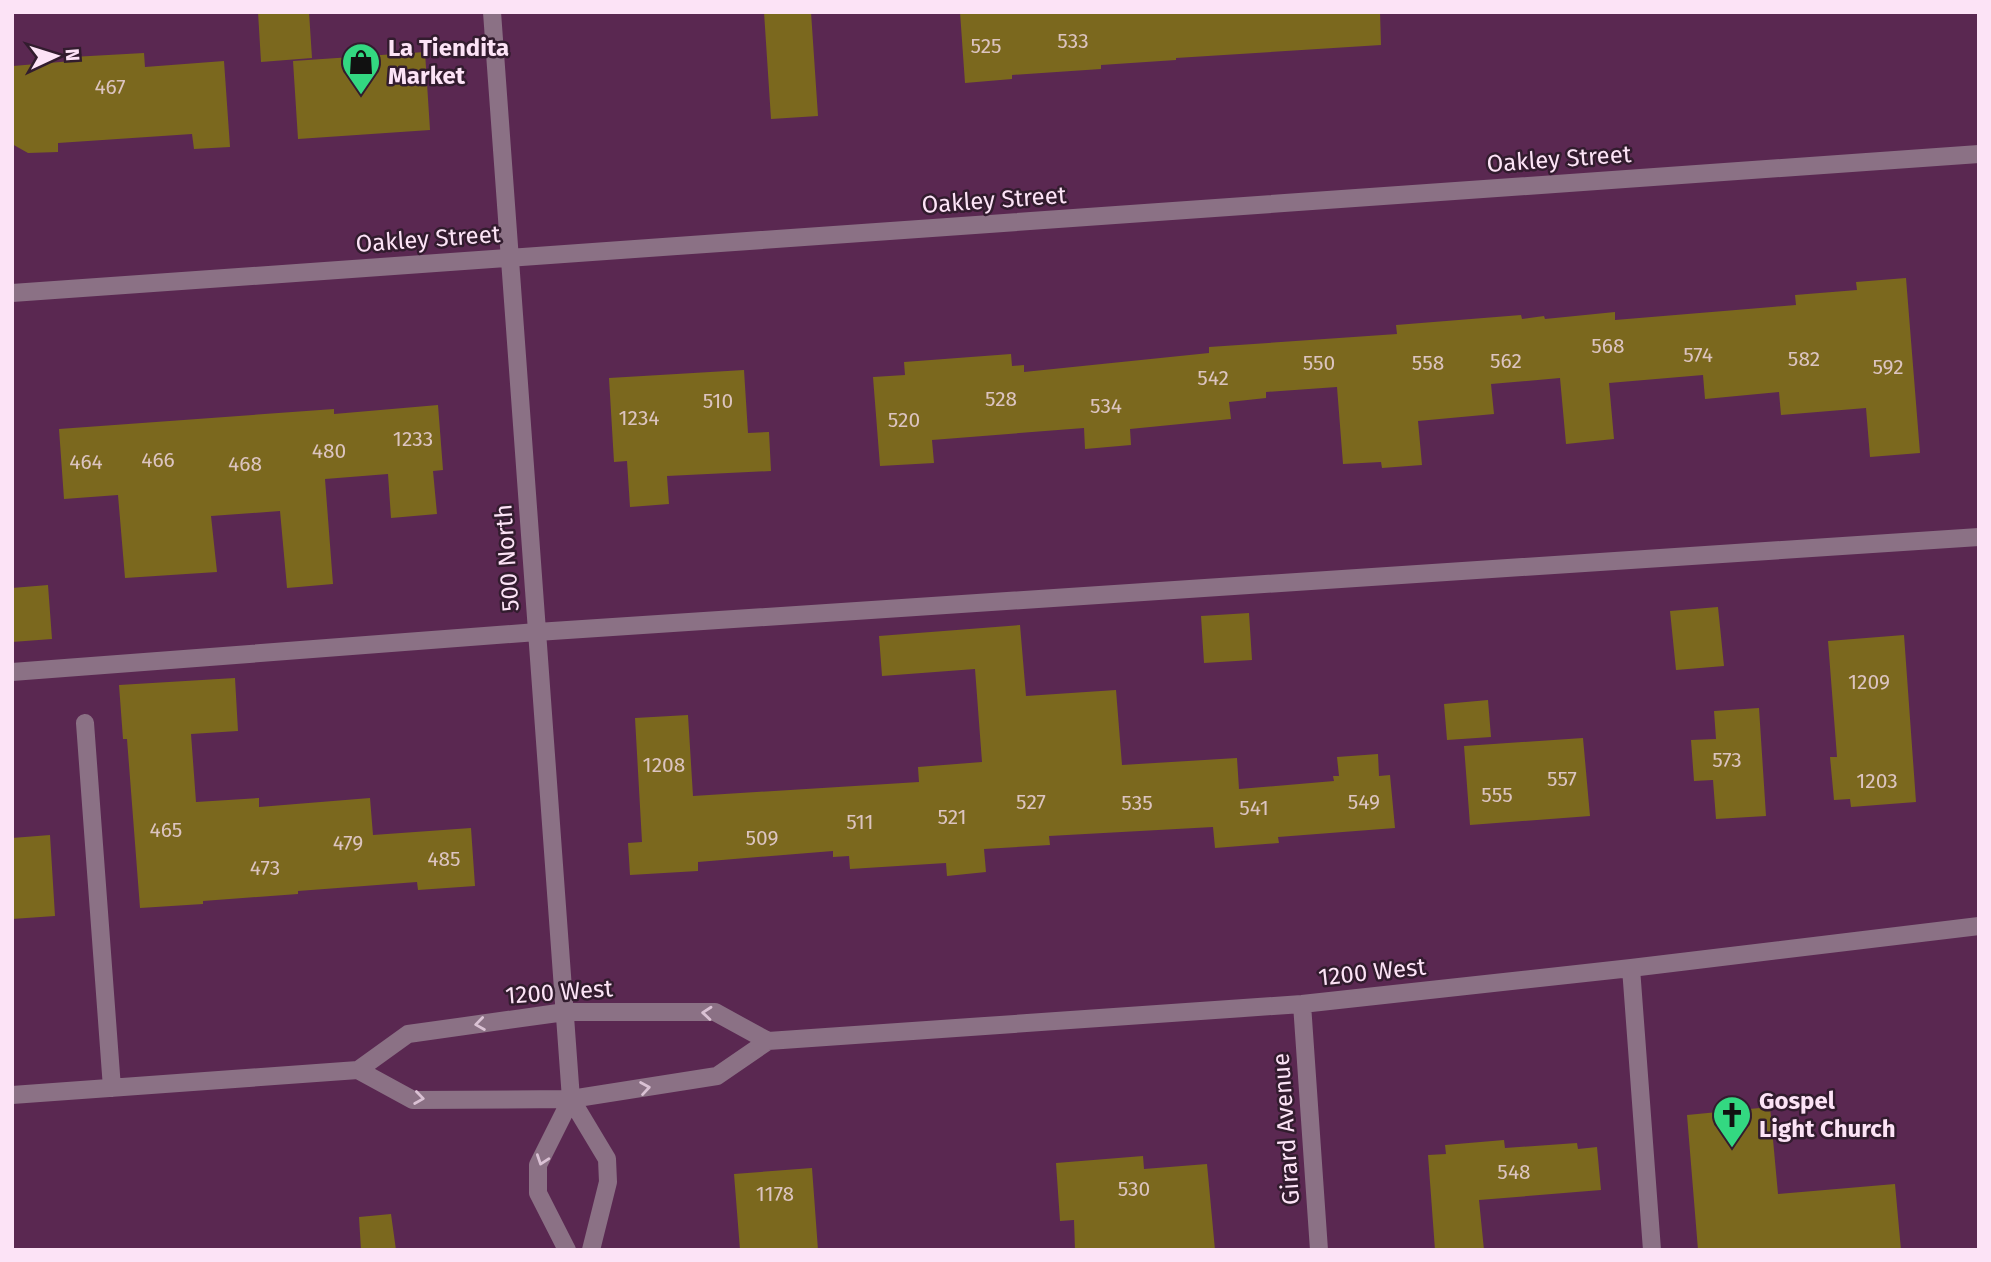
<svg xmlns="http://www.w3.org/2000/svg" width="1991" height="1262" viewBox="0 0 1991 1262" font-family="'Fira Sans',sans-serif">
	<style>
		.building { fill: #7b681e }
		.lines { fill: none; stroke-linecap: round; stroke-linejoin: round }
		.minor { stroke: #8b7185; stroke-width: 18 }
		.oneway { stroke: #dac1d4 }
		.labels { text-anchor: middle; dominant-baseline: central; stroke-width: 5; stroke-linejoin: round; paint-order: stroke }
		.number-label { font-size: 21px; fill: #dcc4c0 }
		.poi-label { font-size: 24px; font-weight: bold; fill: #fce3f6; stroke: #321c2e; text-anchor: start }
		.street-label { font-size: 24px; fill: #fce3f6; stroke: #321c2e }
	</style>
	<rect width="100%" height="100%" fill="#5a2851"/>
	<!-- building -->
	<path class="building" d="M 258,12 L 309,12 L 312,58 L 261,62 Z
		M 764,12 L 811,12 L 818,116 L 771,119 Z
		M 960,12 L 1380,12 L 1381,45 L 1176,58 L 1176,60 L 1101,65 L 1101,69 L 1012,75 L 1012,79 L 965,83 Z
		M 425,52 L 430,130 L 298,139 L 293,61 Z
		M 144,53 L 145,67 L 224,61 L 230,147 L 194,149 L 192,134 L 58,143 L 58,152 L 28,153 L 12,144 L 13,66 L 72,61 L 72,57 Z
		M 1906,278 L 1920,453 L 1870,457 L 1866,408 L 1781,415 L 1779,392 L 1705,399 L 1703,375 L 1609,383 L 1614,439 L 1566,444 L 1560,378 L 1491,384 L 1494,414 L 1418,421 L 1422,465 L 1382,468 L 1381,462 L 1343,464 L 1337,387 L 1266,392 L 1266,398 L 1229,402 L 1231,419 L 1130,429 L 1131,445 L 1085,449 L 1084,428 L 932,440 L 934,463 L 880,466 L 873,377 L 905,375 L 904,362 L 1011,354 L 1012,366 L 1024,365 L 1024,372 L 1209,353 L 1209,347 L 1397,334 L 1396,325 L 1521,315 L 1522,319 L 1544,316 L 1545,319 L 1615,312 L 1615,320 L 1772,307 L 1796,305 L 1795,295 L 1857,290 L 1856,282 Z
		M 744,370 L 748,433 L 769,432 L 771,471 L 667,476 L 669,504 L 630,507 L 627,461 L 614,462 L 609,378 Z
		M 438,405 L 443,470 L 433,471 L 437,514 L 391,518 L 388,474 L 325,479 L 333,584 L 287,588 L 280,511 L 211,516 L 217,572 L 125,578 L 118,495 L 64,499 L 59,429 L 334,409 L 334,414 Z
		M 48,585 L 52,639 L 12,642 L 12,588 Z
		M 1718,607 L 1724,666 L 1676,670 L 1670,611 Z
		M 1249,613 L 1252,660 L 1204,663 L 1201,616 Z
		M 1020,625 L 1026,696 L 1116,690 L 1122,765 L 1237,758 L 1239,789 L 1334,781 L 1333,776 L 1339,776 L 1337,757 L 1378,754 L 1379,776 L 1390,775 L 1395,828 L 1278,837 L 1279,843 L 1215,848 L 1213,827 L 1049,836 L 1050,845 L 984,849 L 986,872 L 947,876 L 946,863 L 850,869 L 849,856 L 833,857 L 833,851 L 698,862 L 698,871 L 630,875 L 628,843 L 642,842 L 635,718 L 688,715 L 693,796 L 919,782 L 918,767 L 982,762 L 975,669 L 882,676 L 879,636 Z
		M 1904,635 L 1916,802 L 1851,807 L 1850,799 L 1834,800 L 1830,757 L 1837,757 L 1828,641 Z
		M 235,678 L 238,731 L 191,734 L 196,802 L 259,798 L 259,807 L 370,798 L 373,835 L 471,828 L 475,886 L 418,890 L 417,882 L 298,891 L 298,894 L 203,901 L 203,904 L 140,908 L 127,739 L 123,739 L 119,685 Z
		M 1488,700 L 1491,737 L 1447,740 L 1444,704 Z
		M 1759,708 L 1766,816 L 1716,819 L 1713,780 L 1694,781 L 1691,740 L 1716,739 L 1714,711 Z
		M 1583,738 L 1590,816 L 1470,825 L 1464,746 Z
		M 50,835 L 55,916 L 12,919 L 12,838 Z
		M 1770,1107 L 1778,1194 L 1895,1184 L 1901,1250 L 1698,1250 L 1687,1115 Z
		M 1504,1140 L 1505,1148 L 1577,1143 L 1578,1149 L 1597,1147 L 1601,1190 L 1479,1200 L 1484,1250 L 1435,1250 L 1428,1155 L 1446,1154 L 1445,1145 Z
		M 1143,1156 L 1144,1169 L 1207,1164 L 1215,1250 L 1075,1250 L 1074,1220 L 1060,1221 L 1056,1163 Z
		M 812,1168 L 818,1250 L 740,1250 L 734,1174 Z
		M 391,1214 L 396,1250 L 361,1250 L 359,1217 Z"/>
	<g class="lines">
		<!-- minor -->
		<path class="minor" d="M 492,12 L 571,1099 L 607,1159 L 608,1182 L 591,1250
			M 12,293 L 1979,154
			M 12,672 L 537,632 L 1979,537
			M 85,723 L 112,1088
			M 1631,968 L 1652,1250
			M 1302,1004 L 1319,1250
			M 358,1070 L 413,1100 L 571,1099 L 717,1076 L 768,1041 L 1302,1004 L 1631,968 L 1979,926
			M 12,1095 L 358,1070 L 408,1034 L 565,1012 L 715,1012 L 768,1041
			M 567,1250 L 538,1193 L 538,1165 L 571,1099"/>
	</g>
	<!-- one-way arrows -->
	<defs><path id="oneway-chevron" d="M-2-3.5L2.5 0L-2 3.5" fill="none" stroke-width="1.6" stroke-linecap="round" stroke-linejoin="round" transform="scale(1.75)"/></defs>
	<g class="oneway">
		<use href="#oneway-chevron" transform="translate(707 1013) rotate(-175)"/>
		<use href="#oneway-chevron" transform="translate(480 1024) rotate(172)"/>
		<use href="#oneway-chevron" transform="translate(645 1088) rotate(-9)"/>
		<use href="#oneway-chevron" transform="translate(419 1098) rotate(8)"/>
		<use href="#oneway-chevron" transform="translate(542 1160) rotate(109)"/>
	</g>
	<!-- icons -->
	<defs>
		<symbol id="shop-pin" viewBox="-11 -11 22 30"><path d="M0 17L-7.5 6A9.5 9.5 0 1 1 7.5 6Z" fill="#33d881" stroke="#321c2e"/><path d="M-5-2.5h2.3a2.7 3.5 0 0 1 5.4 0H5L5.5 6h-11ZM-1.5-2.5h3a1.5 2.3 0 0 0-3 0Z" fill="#111"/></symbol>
		<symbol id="church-pin" viewBox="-11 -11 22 30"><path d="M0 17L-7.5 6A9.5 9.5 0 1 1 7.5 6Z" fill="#33d881" stroke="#321c2e"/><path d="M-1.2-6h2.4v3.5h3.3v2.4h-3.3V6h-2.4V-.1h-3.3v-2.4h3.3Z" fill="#111"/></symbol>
	</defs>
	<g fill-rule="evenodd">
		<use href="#shop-pin" x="339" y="40" width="44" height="60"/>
		<use href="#church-pin" x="1710" y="1093" width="44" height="60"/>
	</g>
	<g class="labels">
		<!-- number labels -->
		<g class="number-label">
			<text x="1073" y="41">533</text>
			<text x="986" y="46">525</text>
			<text x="110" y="87">467</text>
			<text x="1608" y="346">568</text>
			<text x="1698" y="355">574</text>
			<text x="1804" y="359">582</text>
			<text x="1506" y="361">562</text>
			<text x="1319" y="363">550</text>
			<text x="1428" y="363">558</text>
			<text x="1888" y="367">592</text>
			<text x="1213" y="378">542</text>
			<text x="1001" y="399">528</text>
			<text x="718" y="401">510</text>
			<text x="1106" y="406">534</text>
			<text x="639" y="418">1234</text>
			<text x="904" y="420">520</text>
			<text x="413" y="439">1233</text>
			<text x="329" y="451">480</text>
			<text x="158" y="460">466</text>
			<text x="86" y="462">464</text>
			<text x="245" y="464">468</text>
			<text x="1869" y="682">1209</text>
			<text x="1727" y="760">573</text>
			<text x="664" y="765">1208</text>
			<text x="1562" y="779">557</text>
			<text x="1877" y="781">1203</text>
			<text x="1497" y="795">555</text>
			<text x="1031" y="802">527</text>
			<text x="1364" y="802">549</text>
			<text x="1137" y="803">535</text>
			<text x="1254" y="808">541</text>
			<text x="952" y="817">521</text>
			<text x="860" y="822">511</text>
			<text x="166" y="830">465</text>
			<text x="762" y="838">509</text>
			<text x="348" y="843">479</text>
			<text x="444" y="859">485</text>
			<text x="265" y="868">473</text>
			<text x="1514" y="1172">548</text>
			<text x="1134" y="1189">530</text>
			<text x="775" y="1194">1178</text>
		</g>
		<!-- poi labels -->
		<g class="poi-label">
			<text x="388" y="48">La Tiendita<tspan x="388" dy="28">Market</tspan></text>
			<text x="1759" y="1101">Gospel<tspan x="1759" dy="28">Light Church</tspan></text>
		</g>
		<!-- street labels -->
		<g class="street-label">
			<text transform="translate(1559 159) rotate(-4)">Oakley Street</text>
			<text transform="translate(994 200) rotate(-4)">Oakley Street</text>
			<text transform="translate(428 239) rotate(-4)">Oakley Street</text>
			<text transform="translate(507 558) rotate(-94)">500 North</text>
			<text transform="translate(1372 972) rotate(-6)">1200 West</text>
			<text transform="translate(559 992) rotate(-4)">1200 West</text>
			<text transform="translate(1286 1129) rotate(-94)">Girard Avenue</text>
		</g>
	</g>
	<!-- border -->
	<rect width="1991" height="1262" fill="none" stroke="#fce3f6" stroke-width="28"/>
	<!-- north arrow -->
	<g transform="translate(56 56) rotate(86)" stroke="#321c2e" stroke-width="5" paint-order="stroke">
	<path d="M0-5L12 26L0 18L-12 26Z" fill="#fce3f6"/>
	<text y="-10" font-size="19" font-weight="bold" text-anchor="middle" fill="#fce3f6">N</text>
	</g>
</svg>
